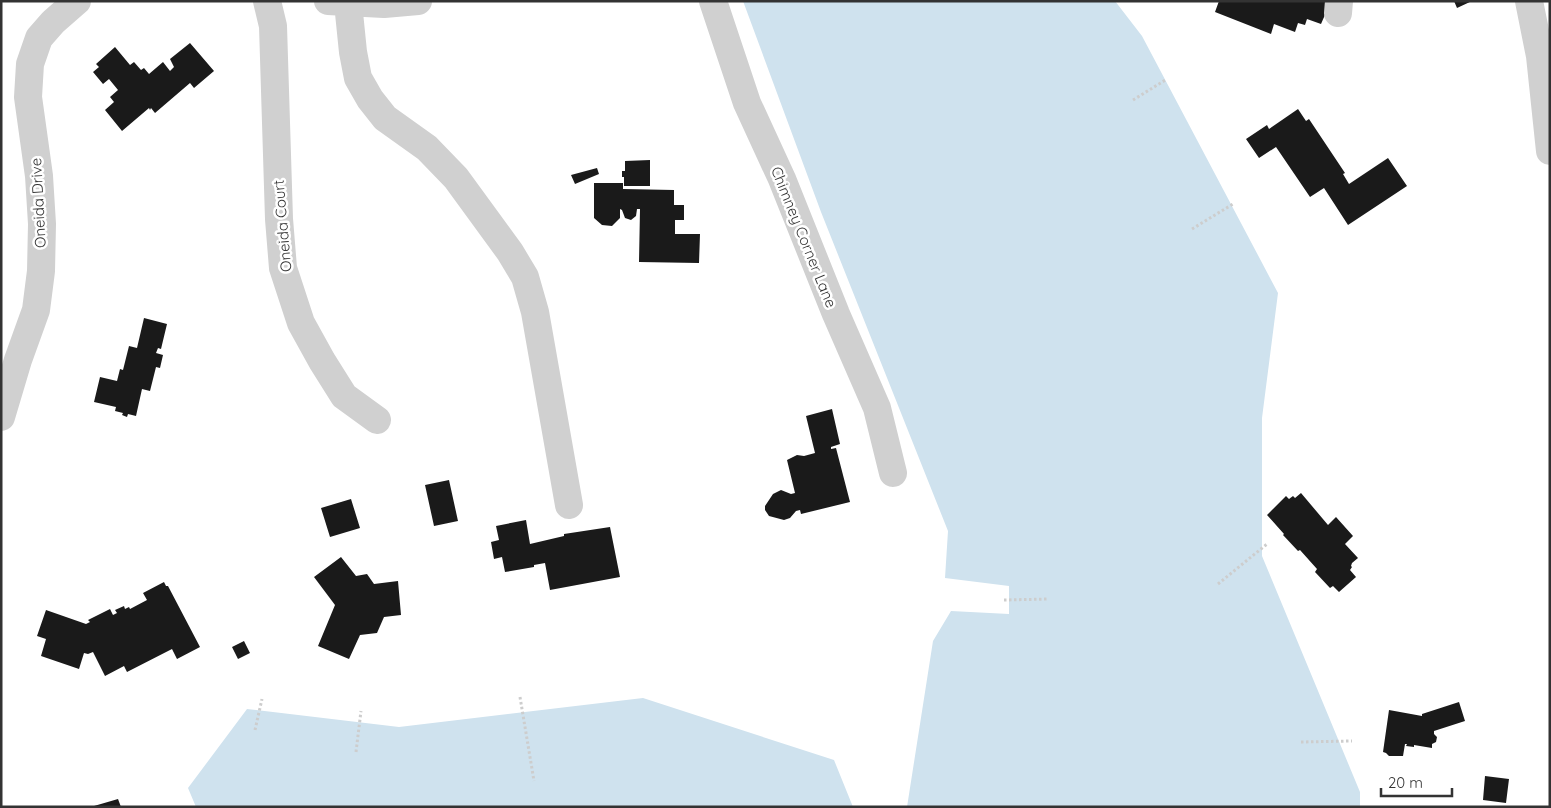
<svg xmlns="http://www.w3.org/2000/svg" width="1551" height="808" viewBox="0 0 1551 808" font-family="Quicksand,sans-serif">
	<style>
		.water { fill: #cfe2ee }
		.building { fill: #1a1a1a }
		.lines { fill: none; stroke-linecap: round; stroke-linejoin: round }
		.path { stroke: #cdcdcd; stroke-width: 3; stroke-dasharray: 2.5 2.5; stroke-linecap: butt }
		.minor { stroke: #d0d0d0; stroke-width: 28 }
		.labels { text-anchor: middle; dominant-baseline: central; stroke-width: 5; stroke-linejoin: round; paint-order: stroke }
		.street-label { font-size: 15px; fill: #333; stroke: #fff }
	</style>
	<rect width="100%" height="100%" fill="#fff"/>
	<!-- water -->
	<path class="water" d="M 743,1 L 1115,1 L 1142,36 L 1278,293 L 1262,418 L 1262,556 L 1360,792 L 1360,807 L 907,807 L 933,641 L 951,611 L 1009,614 L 1009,586 L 945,578 L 948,531 L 821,212 Z
		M 643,698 L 834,760 L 853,807 L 196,807 L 188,788 L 247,709 L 399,727 Z"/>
	<!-- building -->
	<path class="building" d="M 1219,1 L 1331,1 L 1321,24 L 1307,19 L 1305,25 L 1298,23 L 1295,32 L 1274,24 L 1271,34 L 1215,12 Z
		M 1454,1 L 1472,1 L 1457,8 Z
		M 190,43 L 214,71 L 194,88 L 190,83 L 155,113 L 151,108 L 150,110 L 149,108 L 122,131 L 105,110 L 114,102 L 110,97 L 118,90 L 109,79 L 103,84 L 93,72 L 99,67 L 96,64 L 115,47 L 130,65 L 134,62 L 141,70 L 144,68 L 149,74 L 163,62 L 170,71 L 174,67 L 170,59 Z
		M 1298,109 L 1306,121 L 1309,119 L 1345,173 L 1343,174 L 1349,184 L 1388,158 L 1407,186 L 1348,225 L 1324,188 L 1310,197 L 1276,147 L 1259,158 L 1246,139 L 1267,125 L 1269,129 Z
		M 650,160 L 650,186 L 624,186 L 624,177 L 622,177 L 622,171 L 625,171 L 625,161 Z
		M 597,168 L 599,174 L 575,184 L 571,175 Z
		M 594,183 L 623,183 L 623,189 L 674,190 L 674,205 L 684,205 L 684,220 L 675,220 L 675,234 L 700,234 L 699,263 L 639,262 L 640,209 L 637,209 L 636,216 L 631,220 L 625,218 L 622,210 L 620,209 L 620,218 L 612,226 L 602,225 L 594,218 Z
		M 144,318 L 167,324 L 161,349 L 158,348 L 156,353 L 163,355 L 160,368 L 156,367 L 150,391 L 142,389 L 136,416 L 128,414 L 127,417 L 122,415 L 123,413 L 115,411 L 116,407 L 94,402 L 100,377 L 117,381 L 120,369 L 123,370 L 129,346 L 137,348 Z
		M 832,409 L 840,444 L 831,447 L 831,449 L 836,448 L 850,502 L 801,514 L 800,510 L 796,511 L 790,518 L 784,520 L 769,516 L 765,510 L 765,506 L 773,494 L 781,490 L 791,494 L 795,493 L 787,460 L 797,455 L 804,456 L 815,453 L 806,416 Z
		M 449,480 L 458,521 L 434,526 L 425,485 Z
		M 1301,493 L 1328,525 L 1336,517 L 1353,536 L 1345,544 L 1358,558 L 1352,563 L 1351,566 L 1352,567 L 1350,570 L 1356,577 L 1339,592 L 1333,586 L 1330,588 L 1315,572 L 1317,569 L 1300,550 L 1298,551 L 1283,535 L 1284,534 L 1267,515 L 1286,496 L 1289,499 L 1293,496 L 1295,498 Z
		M 351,499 L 360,528 L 330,537 L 321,508 Z
		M 526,520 L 530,544 L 564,536 L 564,534 L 610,527 L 620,577 L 550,590 L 545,563 L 534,565 L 534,567 L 505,572 L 502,557 L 494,559 L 491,542 L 499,540 L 496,526 Z
		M 341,557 L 356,576 L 367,574 L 374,584 L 398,581 L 401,615 L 384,617 L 377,633 L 360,635 L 349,659 L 318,646 L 335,605 L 314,577 Z
		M 164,582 L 166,586 L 168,586 L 200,647 L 177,659 L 172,649 L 127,672 L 124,666 L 105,676 L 93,652 L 88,654 L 84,653 L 79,669 L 41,656 L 46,639 L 37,636 L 46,610 L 86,624 L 90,622 L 88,620 L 110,609 L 113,615 L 117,613 L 115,610 L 124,606 L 125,609 L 129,607 L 130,609 L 147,600 L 143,593 Z
		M 244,641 L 250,653 L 238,659 L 232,647 Z
		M 1459,702 L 1465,721 L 1434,731 L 1434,734 L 1437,737 L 1436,742 L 1432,744 L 1432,748 L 1414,745 L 1414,747 L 1406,746 L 1407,744 L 1405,744 L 1403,756 L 1389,756 L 1386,753 L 1383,752 L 1389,710 L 1422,716 L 1422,714 Z
		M 1485,776 L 1509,779 L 1506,803 L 1483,800 Z
		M 118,799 L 121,807 L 94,807 L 94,806 Z"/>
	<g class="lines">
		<!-- path -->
		<path class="path" d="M 1133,100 L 1167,79
			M 1192,229 L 1233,204
			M 1218,584 L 1267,544
			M 1004,600 L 1049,599
			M 520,697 L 534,781
			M 255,730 L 262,699
			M 1301,742 L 1352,741
			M 356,752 L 361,711"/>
		<!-- minor -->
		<path class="minor" d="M 267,1 L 273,26 L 279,219 L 283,268 L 301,323 L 322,361 L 344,396 L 377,420
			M 328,1 L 384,4 L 418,1
			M 713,1 L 747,103 L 782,179 L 836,314 L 877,408 L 893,473
			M 1529,1 L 1540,56 L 1550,151
			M 348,3 L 353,52 L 358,78 L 370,99 L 385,118 L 427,148 L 456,178 L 510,252 L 525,277 L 535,312 L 569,505
			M 1338,13 L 1339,1
			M 1,417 L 18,360 L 36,310 L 41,271 L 42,224 L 39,176 L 28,97 L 30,64 L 39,38 L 53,22 L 77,1"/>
	</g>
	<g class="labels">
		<!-- street labels -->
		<g class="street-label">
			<text transform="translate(38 203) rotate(-93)">Oneida Drive</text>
			<text transform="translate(282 226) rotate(-95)">Oneida Court</text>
			<text transform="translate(804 237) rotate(68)">Chimney Corner Lane</text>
		</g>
	</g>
	<!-- border -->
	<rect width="1551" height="808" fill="none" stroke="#333333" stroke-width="5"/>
	<!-- scale -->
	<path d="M1381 788v8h71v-8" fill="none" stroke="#333333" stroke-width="2.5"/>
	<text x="1388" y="788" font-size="15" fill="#333333" stroke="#ffffff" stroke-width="4" paint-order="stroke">20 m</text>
</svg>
